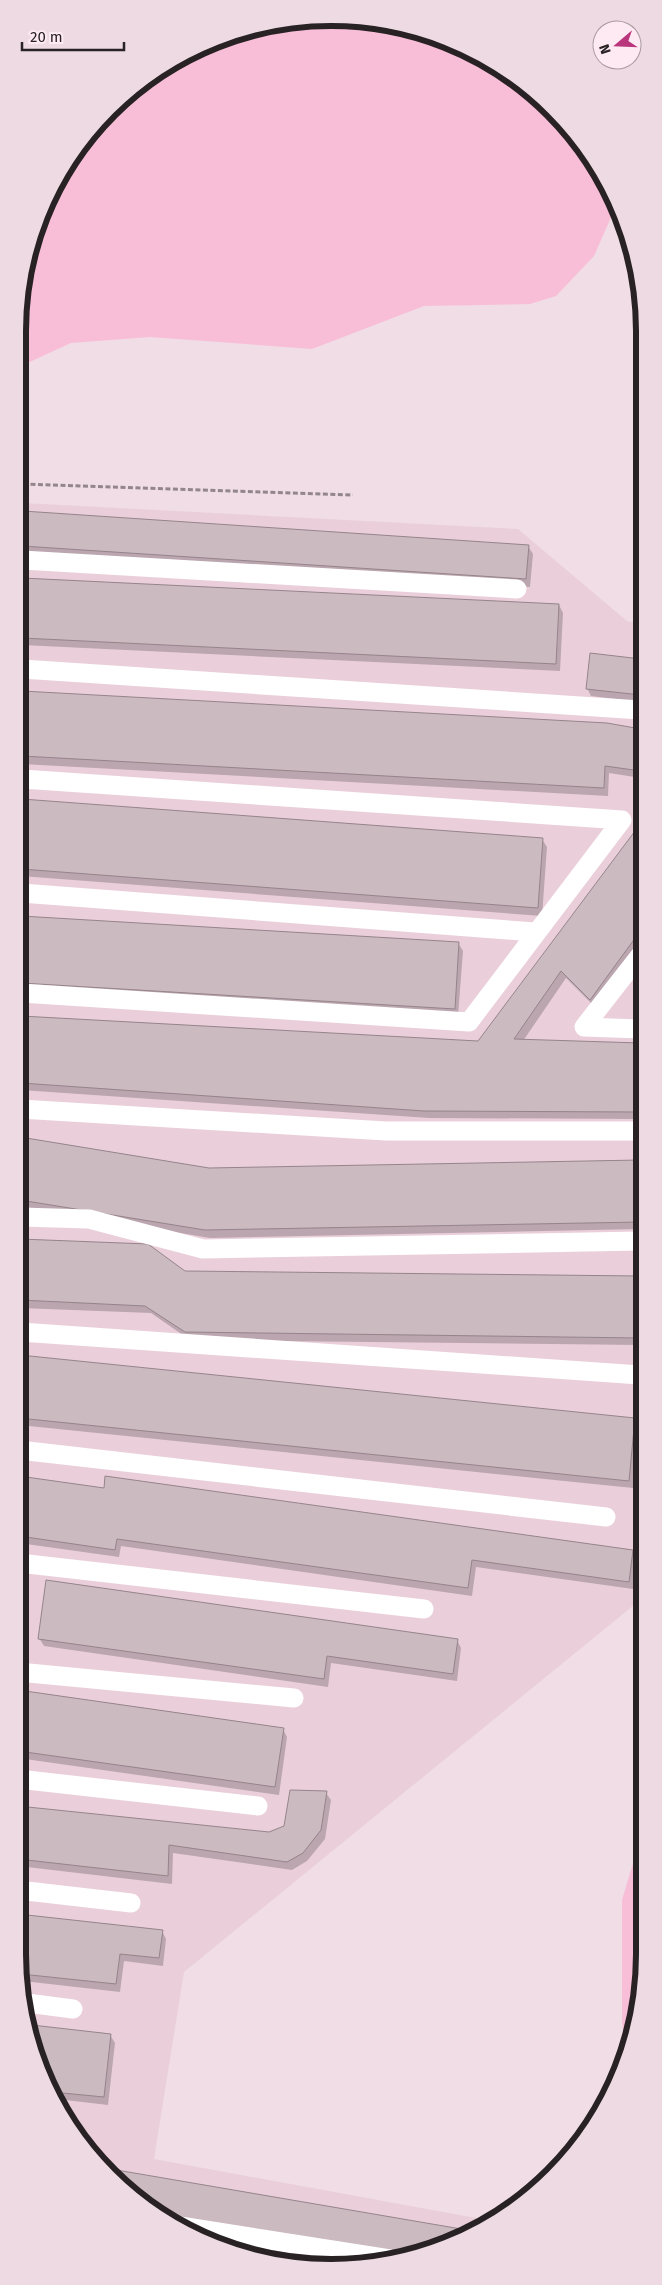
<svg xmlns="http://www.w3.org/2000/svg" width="662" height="2285" viewBox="0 0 662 2285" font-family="'Fira Sans',sans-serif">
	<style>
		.built { fill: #eacfda }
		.green { fill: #f9bed7 }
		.shadow { fill: #0003 }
		.building { fill: #ccbac1; stroke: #95848b }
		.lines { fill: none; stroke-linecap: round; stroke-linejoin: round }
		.path { stroke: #93868b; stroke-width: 3; stroke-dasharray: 5 2.5; stroke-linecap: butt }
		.service { stroke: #fff; stroke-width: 19 }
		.rim { fill: none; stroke: #282224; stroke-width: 6 }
	</style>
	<rect width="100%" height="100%" fill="#f0dde5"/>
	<!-- built -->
	<path class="built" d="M 23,503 L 518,529 L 627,621 L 641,624 L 639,1601 L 184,1972 L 154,2159 L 487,2220 L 412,2257 L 310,2267 L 193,2235 L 95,2161 L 41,2074 L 18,1954 Z"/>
	<!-- green -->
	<path class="green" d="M 392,23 L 488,59 L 567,124 L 612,193 L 616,206 L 594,256 L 556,296 L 530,304 L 424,306 L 312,349 L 150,337 L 71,343 L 23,365 L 23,270 L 70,157 L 157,71 L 270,24 Z
		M 639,1843 L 639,2015 L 625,2051 L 622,2020 L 622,1900 Z"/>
	<!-- shadow -->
	<path class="shadow" d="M 23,512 L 528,546 L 533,554 L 530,587 L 22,553 Z
		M 22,579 L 559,605 L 563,613 L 560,671 L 22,645 Z
		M 591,655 L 641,661 L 641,702 L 591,696 L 587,688 Z
		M 22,692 L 607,724 L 641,730 L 641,778 L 609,773 L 608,796 L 22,764 Z
		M 22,800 L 542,839 L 547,847 L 542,916 L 21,876 Z
		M 641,826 L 641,943 L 595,1007 L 566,978 L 523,1041 L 640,1045 L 640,1119 L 429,1118 L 21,1090 L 21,1017 L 479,1042 Z
		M 21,917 L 458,943 L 463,951 L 458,1016 L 21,990 Z
		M 20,1139 L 209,1170 L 640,1161 L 640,1229 L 210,1238 L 20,1206 Z
		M 20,1240 L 185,1272 L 640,1277 L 640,1345 L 190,1340 L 151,1313 L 20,1308 Z
		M 20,1357 L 635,1420 L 639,1427 L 633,1488 L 19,1425 Z
		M 19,1477 L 105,1489 L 632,1551 L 637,1559 L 633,1589 L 476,1567 L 472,1596 L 121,1546 L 119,1557 L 19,1543 Z
		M 39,1638 L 457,1640 L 461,1648 L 457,1681 L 331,1663 L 328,1687 L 44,1646 Z
		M 18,1691 L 283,1729 L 287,1737 L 279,1795 L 18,1758 Z
		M 326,1793 L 331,1800 L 325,1839 L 307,1861 L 292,1870 L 173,1853 L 172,1884 L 18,1866 L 18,1807 L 269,1833 L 285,1826 Z
		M 18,1915 L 162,1931 L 166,1939 L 163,1966 L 124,1961 L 120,1992 L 23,1981 L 18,1954 Z
		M 32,2026 L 110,2035 L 115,2043 L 108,2105 L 57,2099 L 41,2074 Z
		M 107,2170 L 465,2231 L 412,2257 L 388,2259 L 177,2224 Z"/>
	<!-- building -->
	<path class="building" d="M 23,511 L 529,545 L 526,579 L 22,546 Z
		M 22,578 L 559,604 L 556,664 L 22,638 Z
		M 590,653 L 641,659 L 641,695 L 586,689 Z
		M 22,691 L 607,723 L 641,729 L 641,771 L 605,766 L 604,788 L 22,756 Z
		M 22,799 L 543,838 L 538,908 L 21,869 Z
		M 641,823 L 641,930 L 590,1000 L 561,971 L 514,1039 L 640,1043 L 640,1112 L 424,1111 L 21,1083 L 21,1016 L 478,1041 Z
		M 21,916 L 459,942 L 455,1009 L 21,983 Z
		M 20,1137 L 209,1168 L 640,1160 L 640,1222 L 205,1230 L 20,1200 Z
		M 20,1239 L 148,1244 L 185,1271 L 640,1276 L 640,1338 L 185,1332 L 145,1306 L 20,1300 Z
		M 20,1355 L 635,1418 L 629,1481 L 19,1418 Z
		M 19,1476 L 104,1488 L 105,1476 L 633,1550 L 629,1582 L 472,1560 L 468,1588 L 117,1539 L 115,1550 L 19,1536 Z
		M 46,1580 L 458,1639 L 453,1674 L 327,1656 L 324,1679 L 38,1639 Z
		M 18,1690 L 284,1728 L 275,1787 L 18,1751 Z
		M 290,1790 L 327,1791 L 321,1830 L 303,1853 L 287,1862 L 169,1845 L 168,1876 L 18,1859 L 18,1806 L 269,1832 L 284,1826 Z
		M 18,1914 L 163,1930 L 159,1958 L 120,1954 L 116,1984 L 21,1974 L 18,1954 Z
		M 32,2025 L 111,2034 L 104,2097 L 52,2092 L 41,2074 Z
		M 105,2168 L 467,2230 L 412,2257 L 166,2215 Z"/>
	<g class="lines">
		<!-- path -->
		<path class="path" d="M 23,484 L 353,495"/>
		<!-- service -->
		<path class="service" d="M 22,560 L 517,589
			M 22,669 L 641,710
			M 21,893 L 535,932
			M 21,993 L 469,1022 L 622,820 L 22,779
			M 640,1029 L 584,1027 L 641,954
			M 20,1109 L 386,1131 L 640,1131
			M 20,1217 L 89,1219 L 203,1249 L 640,1241
			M 20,1332 L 640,1375
			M 19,1450 L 606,1517
			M 19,1563 L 424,1609
			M 18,1672 L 294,1698
			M 18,1779 L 258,1806
			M 18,1890 L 131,1903
			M 27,2003 L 73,2009
			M 180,2226 L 390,2259"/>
	</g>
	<!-- crop -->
	<path d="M0 0H662V2285H0ZM331 26H331A305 305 0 0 1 636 331V1954A305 305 0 0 1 331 2259H331A305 305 0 0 1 26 1954V331A305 305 0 0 1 331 26Z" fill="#eddae2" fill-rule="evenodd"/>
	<path class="rim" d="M331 26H331A305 305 0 0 1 636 331V1954A305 305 0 0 1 331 2259H331A305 305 0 0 1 26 1954V331A305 305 0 0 1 331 26Z"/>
	<!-- north arrow -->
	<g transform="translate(617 45) rotate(251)"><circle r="24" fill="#feeaf2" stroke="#a89aa0"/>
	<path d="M0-4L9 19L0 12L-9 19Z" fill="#b9367d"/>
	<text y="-8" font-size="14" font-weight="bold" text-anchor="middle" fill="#282224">N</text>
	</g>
	<!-- scale -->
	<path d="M22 42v8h102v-8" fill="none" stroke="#282224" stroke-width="2.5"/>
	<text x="30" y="42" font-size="15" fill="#282224" stroke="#feeaf2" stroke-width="4" paint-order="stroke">20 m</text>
</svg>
